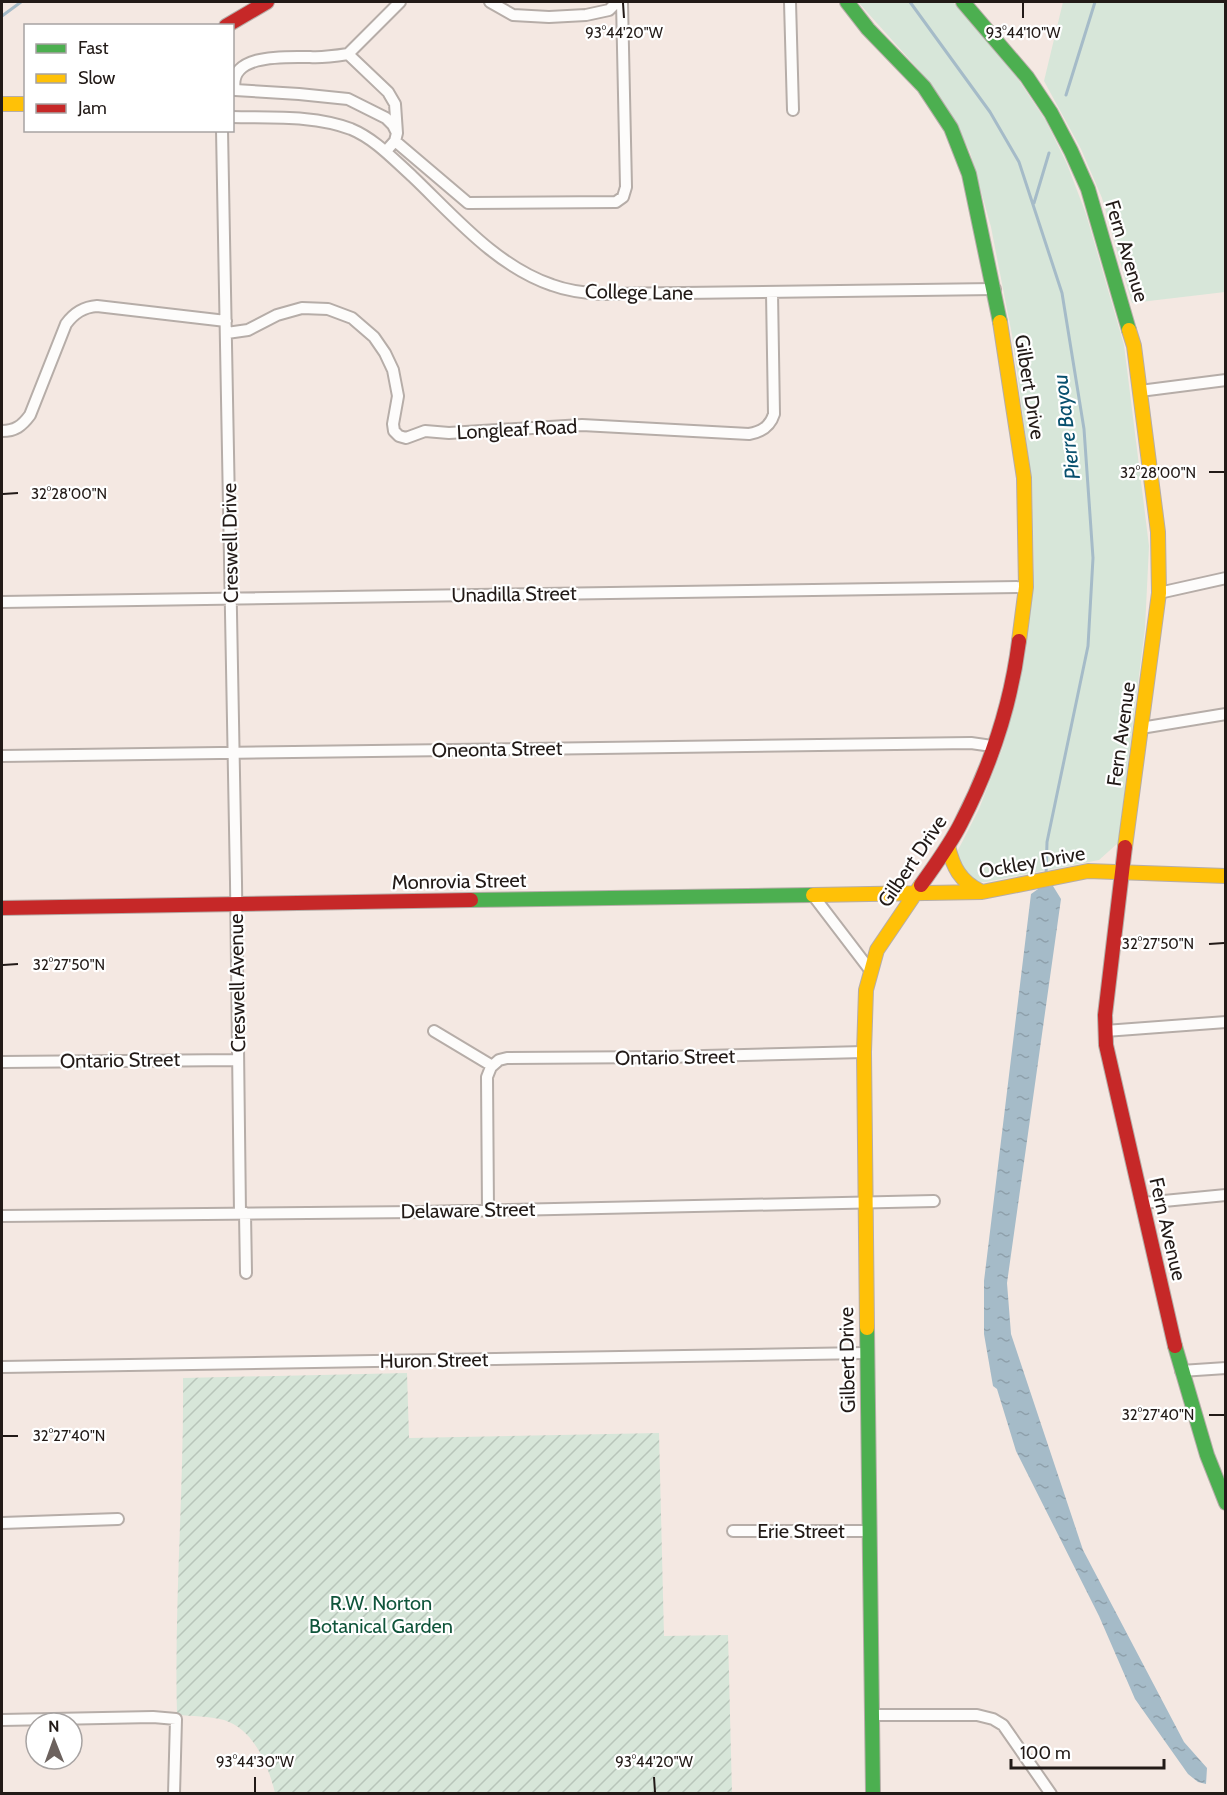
<svg xmlns="http://www.w3.org/2000/svg" width="1227" height="1795" viewBox="0 0 1227 1795" font-family="Cabin,sans-serif">
	<style>
		.grass { fill: #d7e6d9 }
		.garden { fill: url(#garden-furrows) }
		.water { fill: url(#water-ripples) }
		.lines { fill: none; stroke-linecap: round; stroke-linejoin: round }
		.stream { stroke: #a5bbc8; stroke-width: 3 }
		.street-casing { stroke: #b6ada8; stroke-width: 14 }
		.fast-casing { stroke: #b6ada8; stroke-width: 16 }
		.slow-casing { stroke: #b6ada8; stroke-width: 16 }
		.jam-casing { stroke: #b6ada8; stroke-width: 16 }
		.street { stroke: #fdfcfb; stroke-width: 10 }
		.fast { stroke: #4caf50; stroke-width: 14 }
		.slow { stroke: #ffc107; stroke-width: 14 }
		.jam { stroke: #c62828; stroke-width: 14 }
		.ticks { fill: none; stroke: #221a17; stroke-width: 2 }
		.labels { text-anchor: middle; dominant-baseline: central; stroke-width: 4.5; stroke-linejoin: round; paint-order: stroke }
		.street-label { font-size: 20px; fill: #221a17; stroke: #fff }
		.park-label { font-size: 20px; fill: #10553b; stroke: #fff }
		.water-label { font-size: 21px; font-style: italic; fill: #08506e; stroke: #fff }
		.ticks-label { font-size: 15px; text-anchor: middle; fill: #221a17; stroke: #fff; stroke-width: 4.5; stroke-linejoin: round; paint-order: stroke }
	</style>
	<defs>
		<pattern id="garden-furrows" width="10" height="10" patternUnits="userSpaceOnUse" patternTransform="scale(1.5)"><rect width="10" height="10" fill="#d7e6d9"/><path d="M-1 1l2-2M0 10L10 0M9 11l2-2" fill="none" stroke="#b8c5ba"/></pattern>
		<pattern id="water-ripples" width="26" height="14" patternUnits="userSpaceOnUse" patternTransform="scale(1.5)"><rect width="26" height="14" fill="#a5bbc8"/><path d="M2 4q2-2 4 0t4 0M15 11q2-2 4 0t4 0" fill="none" stroke="#8ea0ab"/></pattern>
	</defs>
	<rect width="100%" height="100%" fill="#f4e8e2"/>
	<!-- grass -->
	<path class="grass" d="M 858,2 L 953,2 L 1010,67 L 1046,121 L 1067,164 L 1086,214 L 1124,345 L 1149,546 L 1145,628 L 1118,843 L 1099,860 L 986,882 C 962,882 963,875 956,854 L 979,809 L 1003,747 L 1026,641 L 1034,569 L 1032,483 L 1012,335 L 991,227 L 970,152 L 948,110 L 918,69 Z
		M 1063,2 L 1225,2 L 1225,292 L 1132,303 L 1102,198 L 1081,149 L 1044,81 Z"/>
	<!-- garden -->
	<path class="garden" d="M 407,1373 L 409,1438 L 659,1433 L 664,1636 L 728,1635 L 732,1793 L 275,1793 C 268,1764 254,1730 224,1720 C 209,1716 192,1716 177,1715 C 174,1603 184,1491 183,1378 Z"/>
	<!-- water -->
	<path class="water" d="M 1053,886 L 1061,899 L 1007,1283 L 1011,1334 L 1083,1550 L 1184,1742 L 1207,1768 L 1206,1784 L 1198,1782 L 1188,1774 L 1135,1699 L 1099,1616 L 1016,1451 L 997,1389 L 993,1386 L 984,1334 L 984,1281 L 1031,894 L 1041,887 Z"/>
	<g class="lines">
		<!-- stream -->
		<path class="stream" d="M 910,2 L 990,112 L 1019,162 L 1062,293 L 1084,429 L 1093,558 L 1088,646 L 1047,842 L 1046,877
			M 2,16 L 21,2
			M 1066,95 L 1095,2
			M 1034,203 L 1049,153"/>
		<defs>
			<path id="street" d="M 490,2 L 513,15 L 549,17 L 586,15 L 609,10 L 617,2
				M 790,2 L 793,110
				M 348,54 L 400,2
				M 232,117 C 271,118 314,115 351,129 C 375,139 393,159 412,176 C 454,216 496,266 552,285 C 568,291 585,293 602,294 L 995,289
				M 222,130 L 236,882 L 240,1213
				M 395,141 L 397,133 L 393,125 L 386,118 L 348,99 L 299,94 L 235,90 C 227,53 287,57 310,57 C 322,58 335,56 348,54 L 388,92 L 395,104 L 397,133
				M 386,151 L 395,141 L 468,203 L 616,202 L 623,197 L 626,187 L 622,2
				M 227,333 L 248,330 L 277,315 L 302,308 L 328,309 L 352,318 L 374,337 L 385,353 L 393,370 L 398,396 L 393,424 L 394,431 L 399,436 L 406,438 L 425,431 L 449,433 L 582,425 L 749,434 C 761,432 770,427 774,414 L 772,293
				M 1140,391 L 1226,380
				M 2,431 C 15,431 22,426 30,415 L 66,324 C 74,313 83,307 97,306 L 226,321
				M 1159,593 L 1226,578
				M 2,602 L 1026,587
				M 1141,728 L 1226,714
				M 2,756 L 971,743 L 992,746
				M 812,894 L 870,970
				M 434,1031 L 489,1064 L 491,1067 L 487,1077 L 488,1210
				M 1105,1031 L 1226,1022
				M 2,1062 L 238,1060
				M 491,1067 L 499,1060 L 507,1058 L 664,1057 L 864,1052
				M 1143,1203 L 1226,1195
				M 245,1213 L 246,1273
				M 2,1216 L 417,1212 L 934,1201
				M 2,1367 L 866,1353
				M 1181,1371 L 1226,1368
				M 2,1523 L 118,1519
				M 733,1531 L 869,1531
				M 872,1715 L 977,1715 L 993,1719 L 1003,1725 L 1051,1794
				M 2,1720 L 153,1717 L 176,1719 L 174,1794"/>
			<path id="fast" d="M 847,2 L 868,29 L 924,87 L 951,128 L 969,174 L 1000,322
				M 963,2 L 1027,77 L 1051,113 L 1071,151 L 1088,189 L 1129,330
				M 471,900 L 813,895
				M 867,1328 L 873,1794
				M 1175,1346 L 1207,1455 L 1226,1503"/>
			<path id="slow" d="M 2,104 L 26,104
				M 1000,322 L 1024,478 L 1026,587 L 1019,641
				M 948,846 C 953,867 960,881 980,891
				M 1125,847 L 1159,593 L 1158,532 L 1134,346 L 1129,330
				M 813,895 L 982,892 L 1088,871 L 1226,876
				M 867,1328 L 864,1052 L 866,990 L 877,950 L 921,885"/>
			<path id="jam" d="M 226,26 L 267,2
				M 1125,847 L 1105,1015 L 1106,1045 L 1175,1346
				M 921,885 C 935,865 950,845 961,823 C 990,767 1011,704 1019,641
				M 2,908 L 471,900"/>
		</defs>
		<!-- street casing -->
		<use href="#street" class="street-casing"/>
		<!-- fast casing -->
		<use href="#fast" class="fast-casing"/>
		<!-- slow casing -->
		<use href="#slow" class="slow-casing"/>
		<!-- jam casing -->
		<use href="#jam" class="jam-casing"/>
		<!-- street -->
		<use href="#street" class="street"/>
		<!-- fast -->
		<use href="#fast" class="fast"/>
		<!-- slow -->
		<use href="#slow" class="slow"/>
		<!-- jam -->
		<use href="#jam" class="jam"/>
	</g>
	<!-- ticks -->
	<path class="ticks" d="M 623,3 L 624,18M 1023,3 L 1023,18M 1209,472 L 1224,472M 3,494 L 18,493M 1209,944 L 1224,943M 3,965 L 18,964M 1209,1415 L 1224,1415M 3,1436 L 18,1436M 255,1777 L 255,1792M 654,1777 L 655,1792"/>
	<g class="labels">
		<!-- street labels -->
		<g class="street-label">
			<text transform="translate(1127 251) rotate(73)">Fern Avenue</text>
			<text transform="translate(639 292) rotate(1)">College Lane</text>
			<text transform="translate(1030 387) rotate(81)">Gilbert Drive</text>
			<text transform="translate(517 429) rotate(-3)">Longleaf Road</text>
			<text transform="translate(230 543) rotate(-91)">Creswell Drive</text>
			<text transform="translate(514 594) rotate(-1)">Unadilla Street</text>
			<text transform="translate(1121 734) rotate(-82)">Fern Avenue</text>
			<text transform="translate(497 749) rotate(-1)">Oneonta Street</text>
			<text transform="translate(912 861) rotate(-56)">Gilbert Drive</text>
			<text transform="translate(1032 862) rotate(-10)">Ockley Drive</text>
			<text transform="translate(459 881) rotate(-1)">Monrovia Street</text>
			<text transform="translate(237 983) rotate(-91)">Creswell Avenue</text>
			<text transform="translate(675 1057) rotate(-1)">Ontario Street</text>
			<text transform="translate(120 1060) rotate(-1)">Ontario Street</text>
			<text transform="translate(468 1210) rotate(-1)">Delaware Street</text>
			<text transform="translate(1168 1229) rotate(77)">Fern Avenue</text>
			<text transform="translate(434 1360) rotate(-1)">Huron Street</text>
			<text transform="translate(847 1360) rotate(-91)">Gilbert Drive</text>
			<text x="801" y="1531">Erie Street</text>
		</g>
		<!-- park labels -->
		<g class="park-label">
			<text x="381" y="1603">R.W. Norton<tspan x="381" dy="23">Botanical Garden</tspan></text>
		</g>
		<!-- water labels -->
		<g class="water-label">
			<text transform="translate(1066 427) rotate(-97)">Pierre Bayou</text>
		</g>
	</g>
	<g class="ticks-label">
		<text x="624" y="38">93°44'20"W</text>
		<text x="1023" y="38">93°44'10"W</text>
		<text x="1158" y="478">32°28'00"N</text>
		<text x="69" y="499">32°28'00"N</text>
		<text x="1158" y="949">32°27'50"N</text>
		<text x="69" y="970">32°27'50"N</text>
		<text x="1158" y="1420">32°27'40"N</text>
		<text x="69" y="1441">32°27'40"N</text>
		<text x="255" y="1767">93°44'30"W</text>
		<text x="654" y="1767">93°44'20"W</text>
	</g>
	<!-- border -->
	<rect width="1227" height="1795" fill="none" stroke="#221a17" stroke-width="6"/>
	<!-- legend -->
	<rect x="24" y="24" width="210" height="108" fill="#ffffff" stroke="#a7a3a2" stroke-width="1.5"/>
	<rect x="36" y="44" width="30" height="9" fill="#4caf50" stroke="#a7a3a2" stroke-width="1.5"/>
	<text x="78" y="54" font-size="18" fill="#221a17">Fast</text>
	<rect x="36" y="74" width="30" height="9" fill="#ffc107" stroke="#a7a3a2" stroke-width="1.5"/>
	<text x="78" y="84" font-size="18" fill="#221a17">Slow</text>
	<rect x="36" y="104" width="30" height="9" fill="#c62828" stroke="#a7a3a2" stroke-width="1.5"/>
	<text x="78" y="114" font-size="18" fill="#221a17">Jam</text>
	<!-- north arrow -->
	<g transform="translate(54 1741) rotate(359)"><circle r="28" fill="#ffffff" stroke="#a7a3a2" stroke-width="1.5"/>
	<path d="M0-4.5L10 22L0 15L-10 22Z" fill="#6c625e"/>
	<text y="-9" font-size="16" font-weight="bold" text-anchor="middle" fill="#221a17">N</text>
	</g>
	<!-- scale -->
	<path d="M1011 1759v9h153v-9" fill="none" stroke="#221a17" stroke-width="3"/>
	<text x="1020" y="1759" font-size="18" fill="#221a17" stroke="#ffffff" stroke-width="4.5" paint-order="stroke">100 m</text>
</svg>
